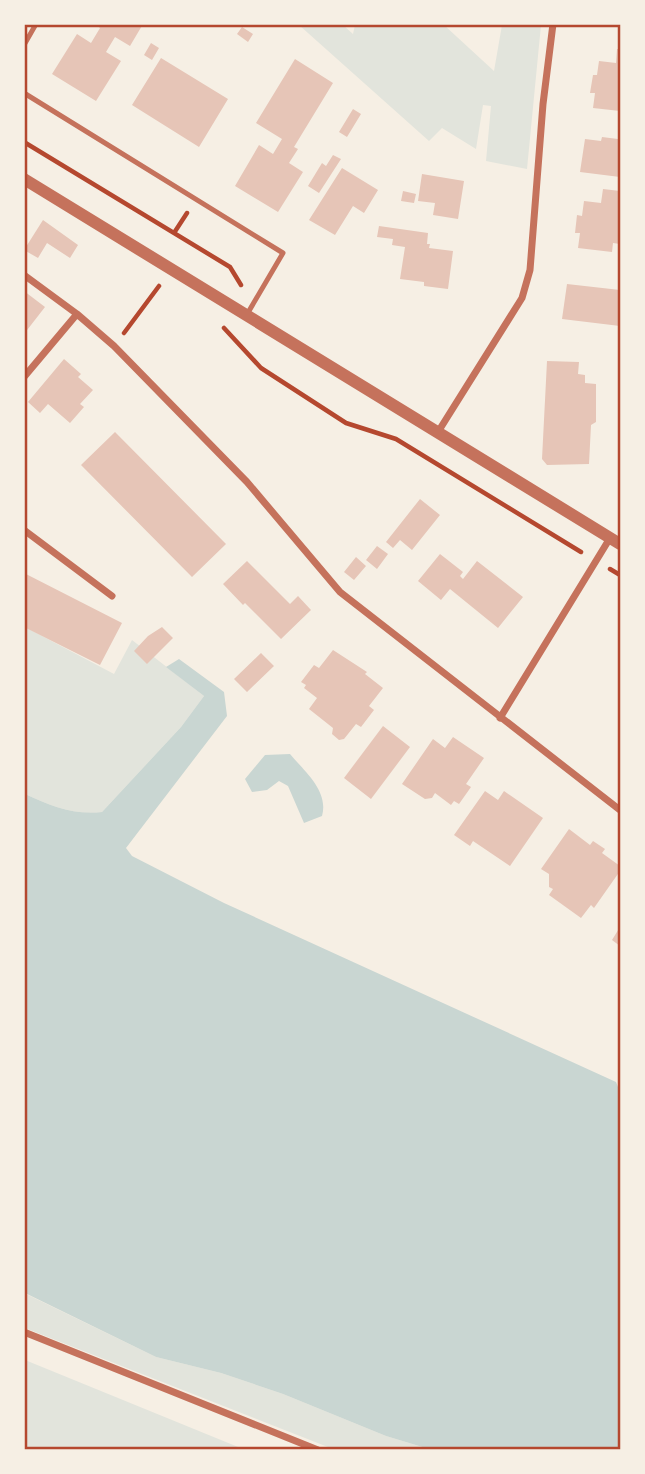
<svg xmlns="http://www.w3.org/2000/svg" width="645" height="1474" viewBox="0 0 645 1474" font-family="'Varela Round',sans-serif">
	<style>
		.green { fill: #e2e4dc }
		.water { fill: #c9d6d2 }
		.building { fill: #e6c5b7 }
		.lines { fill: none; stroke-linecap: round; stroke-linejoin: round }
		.path { stroke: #b5482f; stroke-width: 4.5 }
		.service { stroke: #c5725c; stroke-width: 5 }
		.minor { stroke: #c5725c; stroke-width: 7 }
		.tertiary { stroke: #c5725c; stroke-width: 12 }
		.neatline { fill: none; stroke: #b5482f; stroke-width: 2.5 }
	</style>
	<rect width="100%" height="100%" fill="#f6efe4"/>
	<!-- green -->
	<path class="green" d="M 299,25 L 343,25 L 353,34 L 355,25 L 444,25 L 494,71 L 502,25 L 541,25 L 527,169 L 486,161 L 491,106 L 483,105 L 476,149 L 442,128 L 429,141 Z
		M 25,627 L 114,674 L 132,640 L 204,696 L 181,727 L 102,812 C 73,815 51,806 25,794 Z
		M 24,1293 L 156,1357 L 221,1373 L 283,1394 L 386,1436 L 429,1449 L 333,1449 L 25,1328 Z
		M 24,1360 L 25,1360 L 243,1449 L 25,1449 Z"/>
	<!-- water -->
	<path class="water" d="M 179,659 L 224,692 L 227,716 L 126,848 L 132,856 L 224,903 L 616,1082 L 620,1092 L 620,1449 L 429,1449 L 386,1436 L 283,1394 L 221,1373 L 156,1357 L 25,1293 L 25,794 C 51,806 73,815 102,812 L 181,727 L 204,696 L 166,667 Z
		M 290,754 C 305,772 329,791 322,816 L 304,823 L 288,786 L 279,781 L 267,790 L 252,792 L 245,779 L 265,755 Z"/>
	<!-- building -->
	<path class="building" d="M 95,24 L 143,24 L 130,46 L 115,37 L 106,52 L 121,61 L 96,101 L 52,74 L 77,34 L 91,43 L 100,28 Z
		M 242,27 L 253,34 L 248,42 L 237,34 Z
		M 151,43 L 159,48 L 152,60 L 144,55 Z
		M 617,49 L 620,49 L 620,111 L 593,108 L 595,93 L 590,93 L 593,75 L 597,75 L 599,61 L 616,63 Z
		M 161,58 L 228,99 L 199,147 L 132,105 Z
		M 295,59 L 333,83 L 294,147 L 298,149 L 289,163 L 303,172 L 278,212 L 235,186 L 259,145 L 273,154 L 282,139 L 256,123 Z
		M 353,109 L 361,114 L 347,137 L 339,132 Z
		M 619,132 L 620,177 L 580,172 L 585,139 L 601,141 L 602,137 L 618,139 Z
		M 333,155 L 341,159 L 319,193 L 308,186 L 322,163 L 326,166 Z
		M 342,168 L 378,190 L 364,213 L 353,206 L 335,235 L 309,220 Z
		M 422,174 L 464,181 L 458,219 L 433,215 L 435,203 L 418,201 Z
		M 603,189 L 620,191 L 620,244 L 613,243 L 612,252 L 578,248 L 580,233 L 575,233 L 577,215 L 582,216 L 584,201 L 601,203 Z
		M 403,191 L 416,194 L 414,203 L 401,201 Z
		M 43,220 L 78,245 L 70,258 L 47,243 L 38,258 L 24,250 Z
		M 379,226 L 428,233 L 427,244 L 430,244 L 429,248 L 453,251 L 448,289 L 424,286 L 424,282 L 400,279 L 405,247 L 392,245 L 393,239 L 377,237 Z
		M 567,284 L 620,290 L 620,326 L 562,319 Z
		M 24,291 L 45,307 L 24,334 Z
		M 64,359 L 81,374 L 78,377 L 93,390 L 80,404 L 84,407 L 70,423 L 48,404 L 40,413 L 28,402 Z
		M 547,361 L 579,362 L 578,374 L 585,375 L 585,383 L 596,384 L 596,422 L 591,425 L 589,464 L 547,465 L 542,459 Z
		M 115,432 L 226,544 L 192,577 L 81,465 Z
		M 420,499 L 440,515 L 412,550 L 400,540 L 393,548 L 386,542 Z
		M 377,546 L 388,554 L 377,569 L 366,560 Z
		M 440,554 L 463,572 L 460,576 L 463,579 L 477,561 L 523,597 L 498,628 L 450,589 L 441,600 L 418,581 Z
		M 356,557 L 366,566 L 354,580 L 344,572 Z
		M 247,561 L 290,604 L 298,596 L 311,610 L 281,639 L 245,603 L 243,605 L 223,584 Z
		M 24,573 L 122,623 L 100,665 L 24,627 Z
		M 162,627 L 173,638 L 147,664 L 134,651 L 148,636 Z
		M 333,650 L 367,672 L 365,674 L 383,688 L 369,706 L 374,710 L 361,727 L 356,724 L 344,739 L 339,740 L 332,734 L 333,728 L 309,709 L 317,698 L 304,688 L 306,685 L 301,682 L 314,665 L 319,668 Z
		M 261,653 L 274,666 L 247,692 L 234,679 Z
		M 383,726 L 410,747 L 371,799 L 344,778 Z
		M 453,737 L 484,758 L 466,784 L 471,787 L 459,804 L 454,801 L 451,805 L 435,793 L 432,798 L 425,799 L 402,784 L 433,739 L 445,748 Z
		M 485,791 L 498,800 L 504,791 L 543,818 L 510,866 L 473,841 L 470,846 L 454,835 Z
		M 569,829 L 590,845 L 593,841 L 605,849 L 602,853 L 620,866 L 620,871 L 594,908 L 591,905 L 581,918 L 549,895 L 553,889 L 549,887 L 549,874 L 541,869 Z
		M 620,927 L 620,946 L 612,940 Z"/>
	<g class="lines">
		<!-- path -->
		<path class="path" d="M 24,142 L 230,267 L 241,285
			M 174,233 L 187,213
			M 224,328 L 261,368 L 346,423 L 396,439 L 581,552
			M 124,333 L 159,286
			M 610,569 L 620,575"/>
		<!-- service -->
		<path class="service" d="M 24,45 L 36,24
			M 24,93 L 283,253 L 246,316"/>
		<!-- minor -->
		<path class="minor" d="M 24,275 L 77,314 L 114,346 L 247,482 L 340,592 L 620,810
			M 24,377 L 77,314
			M 438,432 L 522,298 L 530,270 L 543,104 L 553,24
			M 24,530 L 112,596
			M 500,718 L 610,538
			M 24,1332 L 318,1450"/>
		<!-- tertiary -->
		<path class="tertiary" d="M 24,179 L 620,544"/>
	</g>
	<!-- border -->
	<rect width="645" height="1474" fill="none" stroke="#f6efe4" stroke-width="52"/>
	<rect x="26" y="26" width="593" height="1422" class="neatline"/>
</svg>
